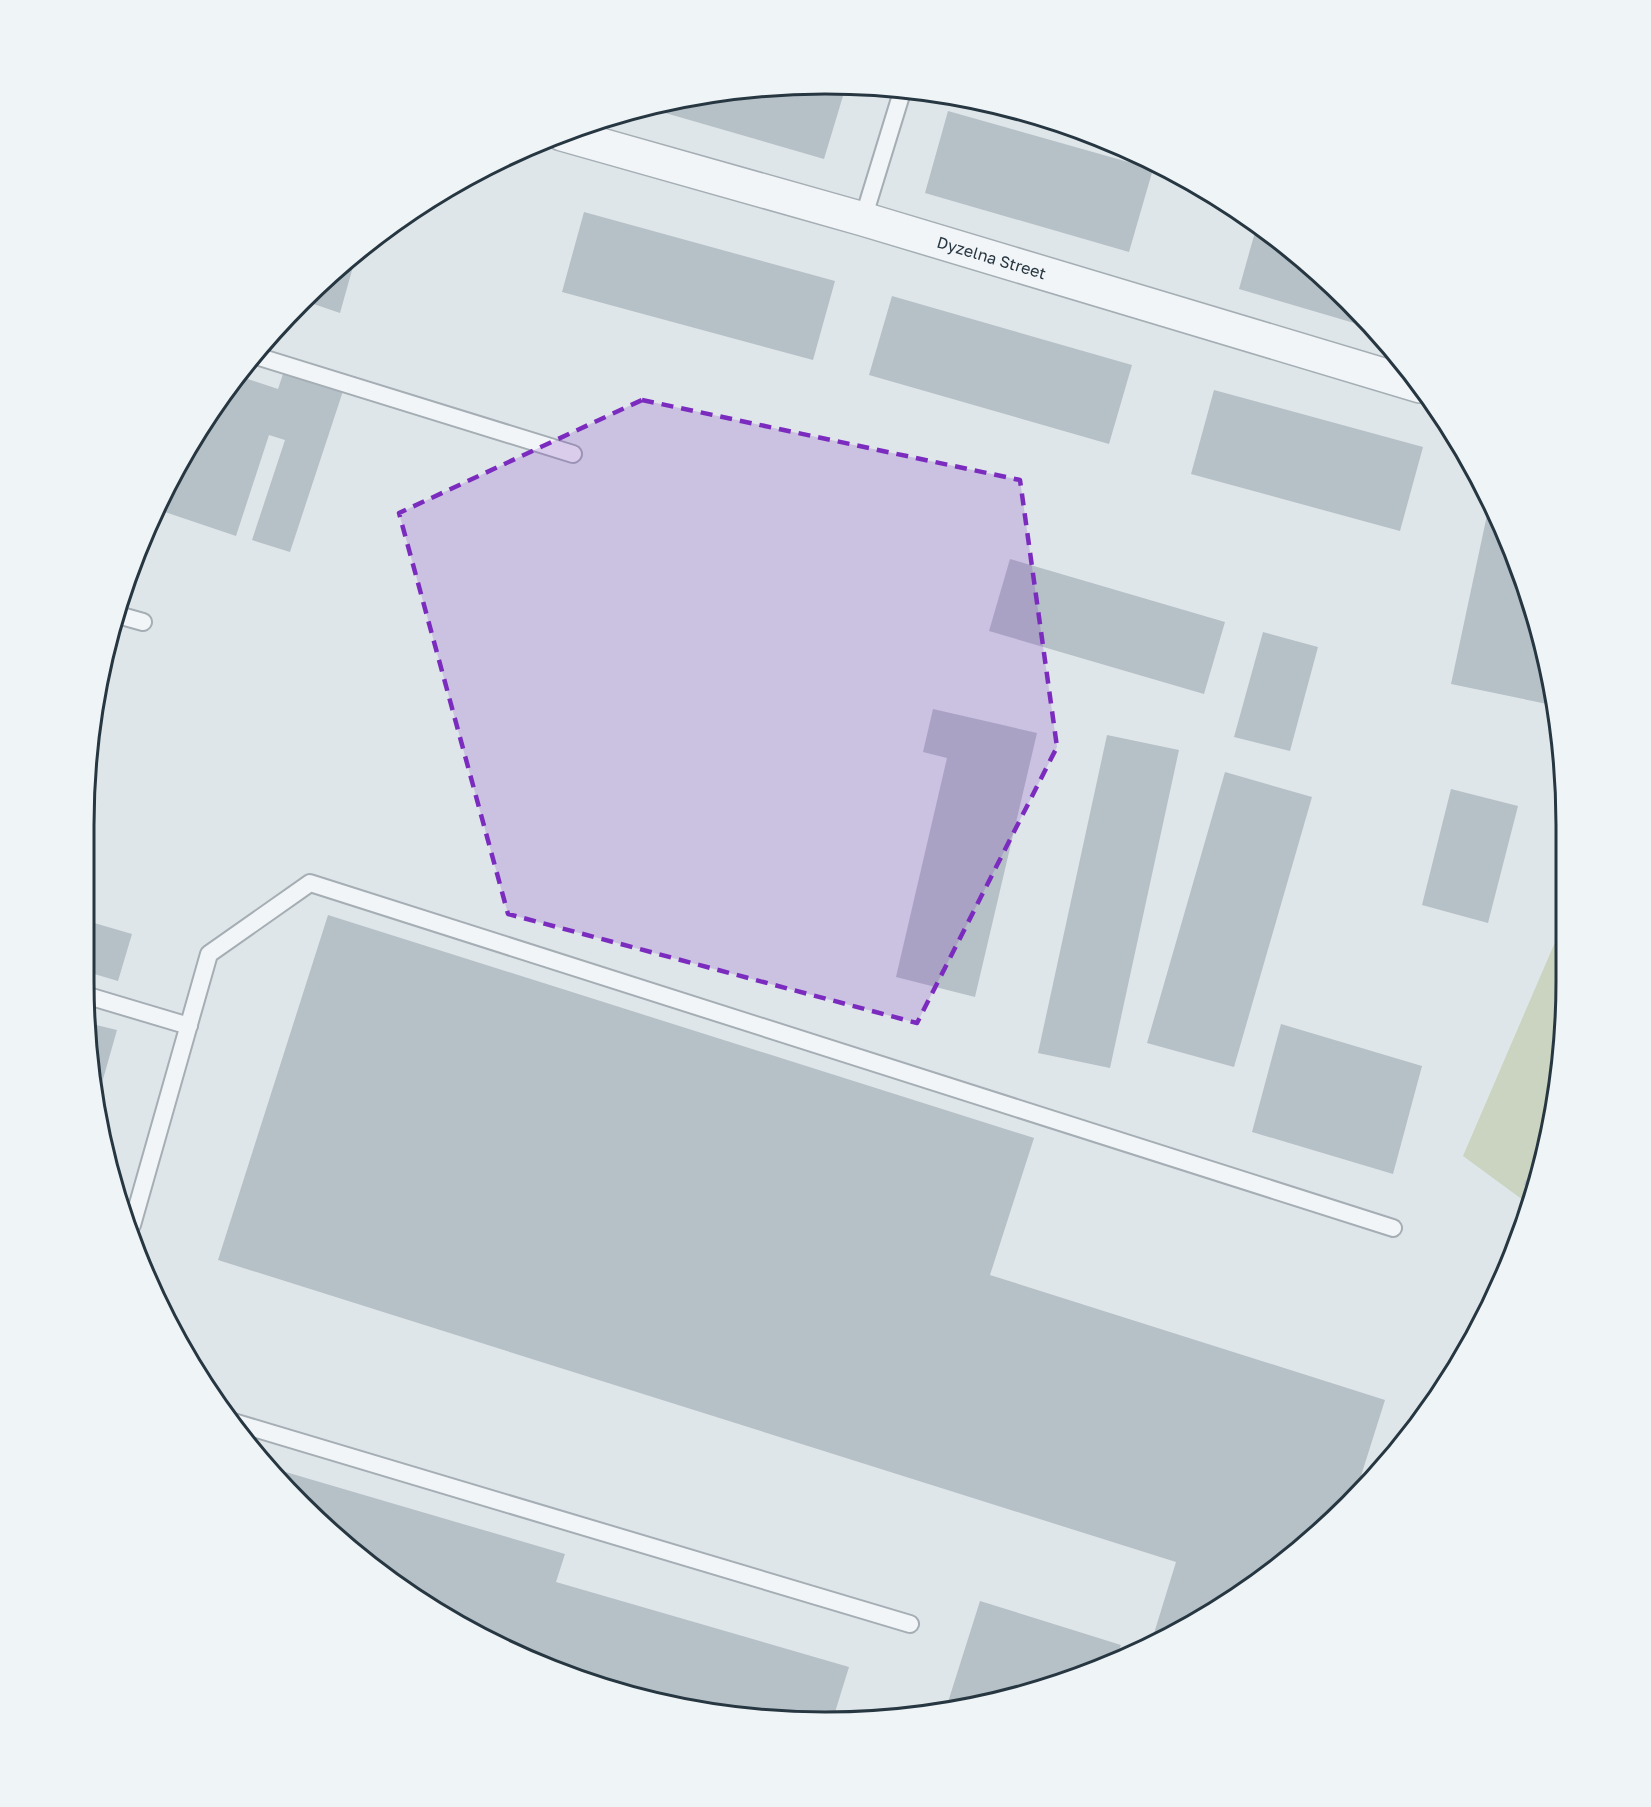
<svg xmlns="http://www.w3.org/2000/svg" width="1651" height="1807" viewBox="0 0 1651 1807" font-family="'Golos Text',sans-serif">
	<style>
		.green { fill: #cad4c0 }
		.building { fill: #b6c0c7 }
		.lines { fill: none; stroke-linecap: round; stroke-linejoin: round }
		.service-casing { stroke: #a4aeb4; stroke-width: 20 }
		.minor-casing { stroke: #a4aeb4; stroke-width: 36 }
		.path { stroke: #bdc4c8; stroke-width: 4; stroke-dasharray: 4.5 4.5; stroke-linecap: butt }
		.service { stroke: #f2f5f7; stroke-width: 16 }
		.minor { stroke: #f2f5f7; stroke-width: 33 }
		.rail { stroke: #788a94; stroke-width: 4.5; stroke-dasharray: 3 6; stroke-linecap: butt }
		.marked { fill: #7b2cbf; fill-opacity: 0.2; stroke: #7b2cbf; stroke-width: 4.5; stroke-dasharray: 12 8; stroke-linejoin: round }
		.labels { text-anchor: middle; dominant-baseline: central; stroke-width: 5; stroke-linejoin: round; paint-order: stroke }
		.street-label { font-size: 16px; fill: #273742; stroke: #eff4f7 }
		.rim { fill: none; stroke: #273742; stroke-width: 3 }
	</style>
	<rect width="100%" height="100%" fill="#dfe6e9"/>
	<!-- green -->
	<path class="green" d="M 1565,919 L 1561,1078 L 1531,1206 L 1463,1156 Z"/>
	<!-- building -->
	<path class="building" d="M 825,84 L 846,86 L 824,159 L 648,108 L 681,98 Z
		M 948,111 L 1153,169 L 1129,252 L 925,193 Z
		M 584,212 L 835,281 L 813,360 L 562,292 Z
		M 1257,225 L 1350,301 L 1371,328 L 1239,289 Z
		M 356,256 L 340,313 L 302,300 Z
		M 892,296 L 1132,365 L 1109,444 L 869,375 Z
		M 284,371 L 343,391 L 290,552 L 252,540 L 285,440 L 269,435 L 236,536 L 159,510 L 162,502 L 209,413 L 239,376 L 278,389 Z
		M 1214,390 L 1423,447 L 1400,531 L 1191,474 Z
		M 1487,515 L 1497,517 L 1510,541 L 1553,681 L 1554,696 L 1552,705 L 1451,684 Z
		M 1010,559 L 1225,622 L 1204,694 L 989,631 Z
		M 1263,632 L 1318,647 L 1290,751 L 1234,737 Z
		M 933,709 L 1037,733 L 975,997 L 896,977 L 947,758 L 923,752 Z
		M 1107,735 L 1179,750 L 1110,1068 L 1038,1053 Z
		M 1225,772 L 1312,797 L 1234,1067 L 1147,1043 Z
		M 1451,789 L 1518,806 L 1488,923 L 1422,905 Z
		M 328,915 L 1034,1138 L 990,1275 L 1385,1400 L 1354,1498 L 1277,1570 L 1151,1643 L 1176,1562 L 218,1260 Z
		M 84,920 L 132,934 L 118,981 L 84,971 Z
		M 88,1023 L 117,1030 L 96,1104 Z
		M 1281,1024 L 1422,1066 L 1393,1174 L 1252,1132 Z
		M 272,1468 L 565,1554 L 556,1582 L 849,1667 L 832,1722 L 825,1723 L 634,1698 L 498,1647 L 374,1570 Z
		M 980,1601 L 1121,1645 L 1115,1663 L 1110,1666 L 970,1709 L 948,1702 Z"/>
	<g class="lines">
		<defs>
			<path id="service" d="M 863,219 L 902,92
				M 256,356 L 573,454
				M 118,615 L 143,622
				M 85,995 L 189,1026
				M 132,1225 L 209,954 L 310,883 L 1393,1228
				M 230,1421 L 910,1624"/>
			<g id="minor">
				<path id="s1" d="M 562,134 L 863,219 L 1420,386"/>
			</g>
		</defs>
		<!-- service casing -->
		<use href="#service" class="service-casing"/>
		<!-- minor casing -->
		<use href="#minor" class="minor-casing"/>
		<!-- path -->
		<path class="path" d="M 1535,1187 L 1526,1184 L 1548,1134"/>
		<!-- service -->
		<use href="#service" class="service"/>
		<!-- minor -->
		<use href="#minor" class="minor"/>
		<!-- rail -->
		<path class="rail" d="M 1475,1335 L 1538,1176"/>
	</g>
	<!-- marked area -->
	<path class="marked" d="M 642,400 L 1020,480 L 1057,747 L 917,1023 L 508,914 L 399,513 Z"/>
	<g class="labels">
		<!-- street labels -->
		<g class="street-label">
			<text stroke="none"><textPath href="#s1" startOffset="447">Dyzelna Street</textPath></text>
		</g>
	</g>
	<!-- crop -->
	<path d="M0 0H1651V1807H0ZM825 94H825A731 731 0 0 1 1556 825V981A731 731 0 0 1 825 1712H825A731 731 0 0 1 94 981V825A731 731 0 0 1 825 94Z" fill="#eff4f7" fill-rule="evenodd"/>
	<path class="rim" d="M825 94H825A731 731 0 0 1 1556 825V981A731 731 0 0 1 825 1712H825A731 731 0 0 1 94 981V825A731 731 0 0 1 825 94Z"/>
</svg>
